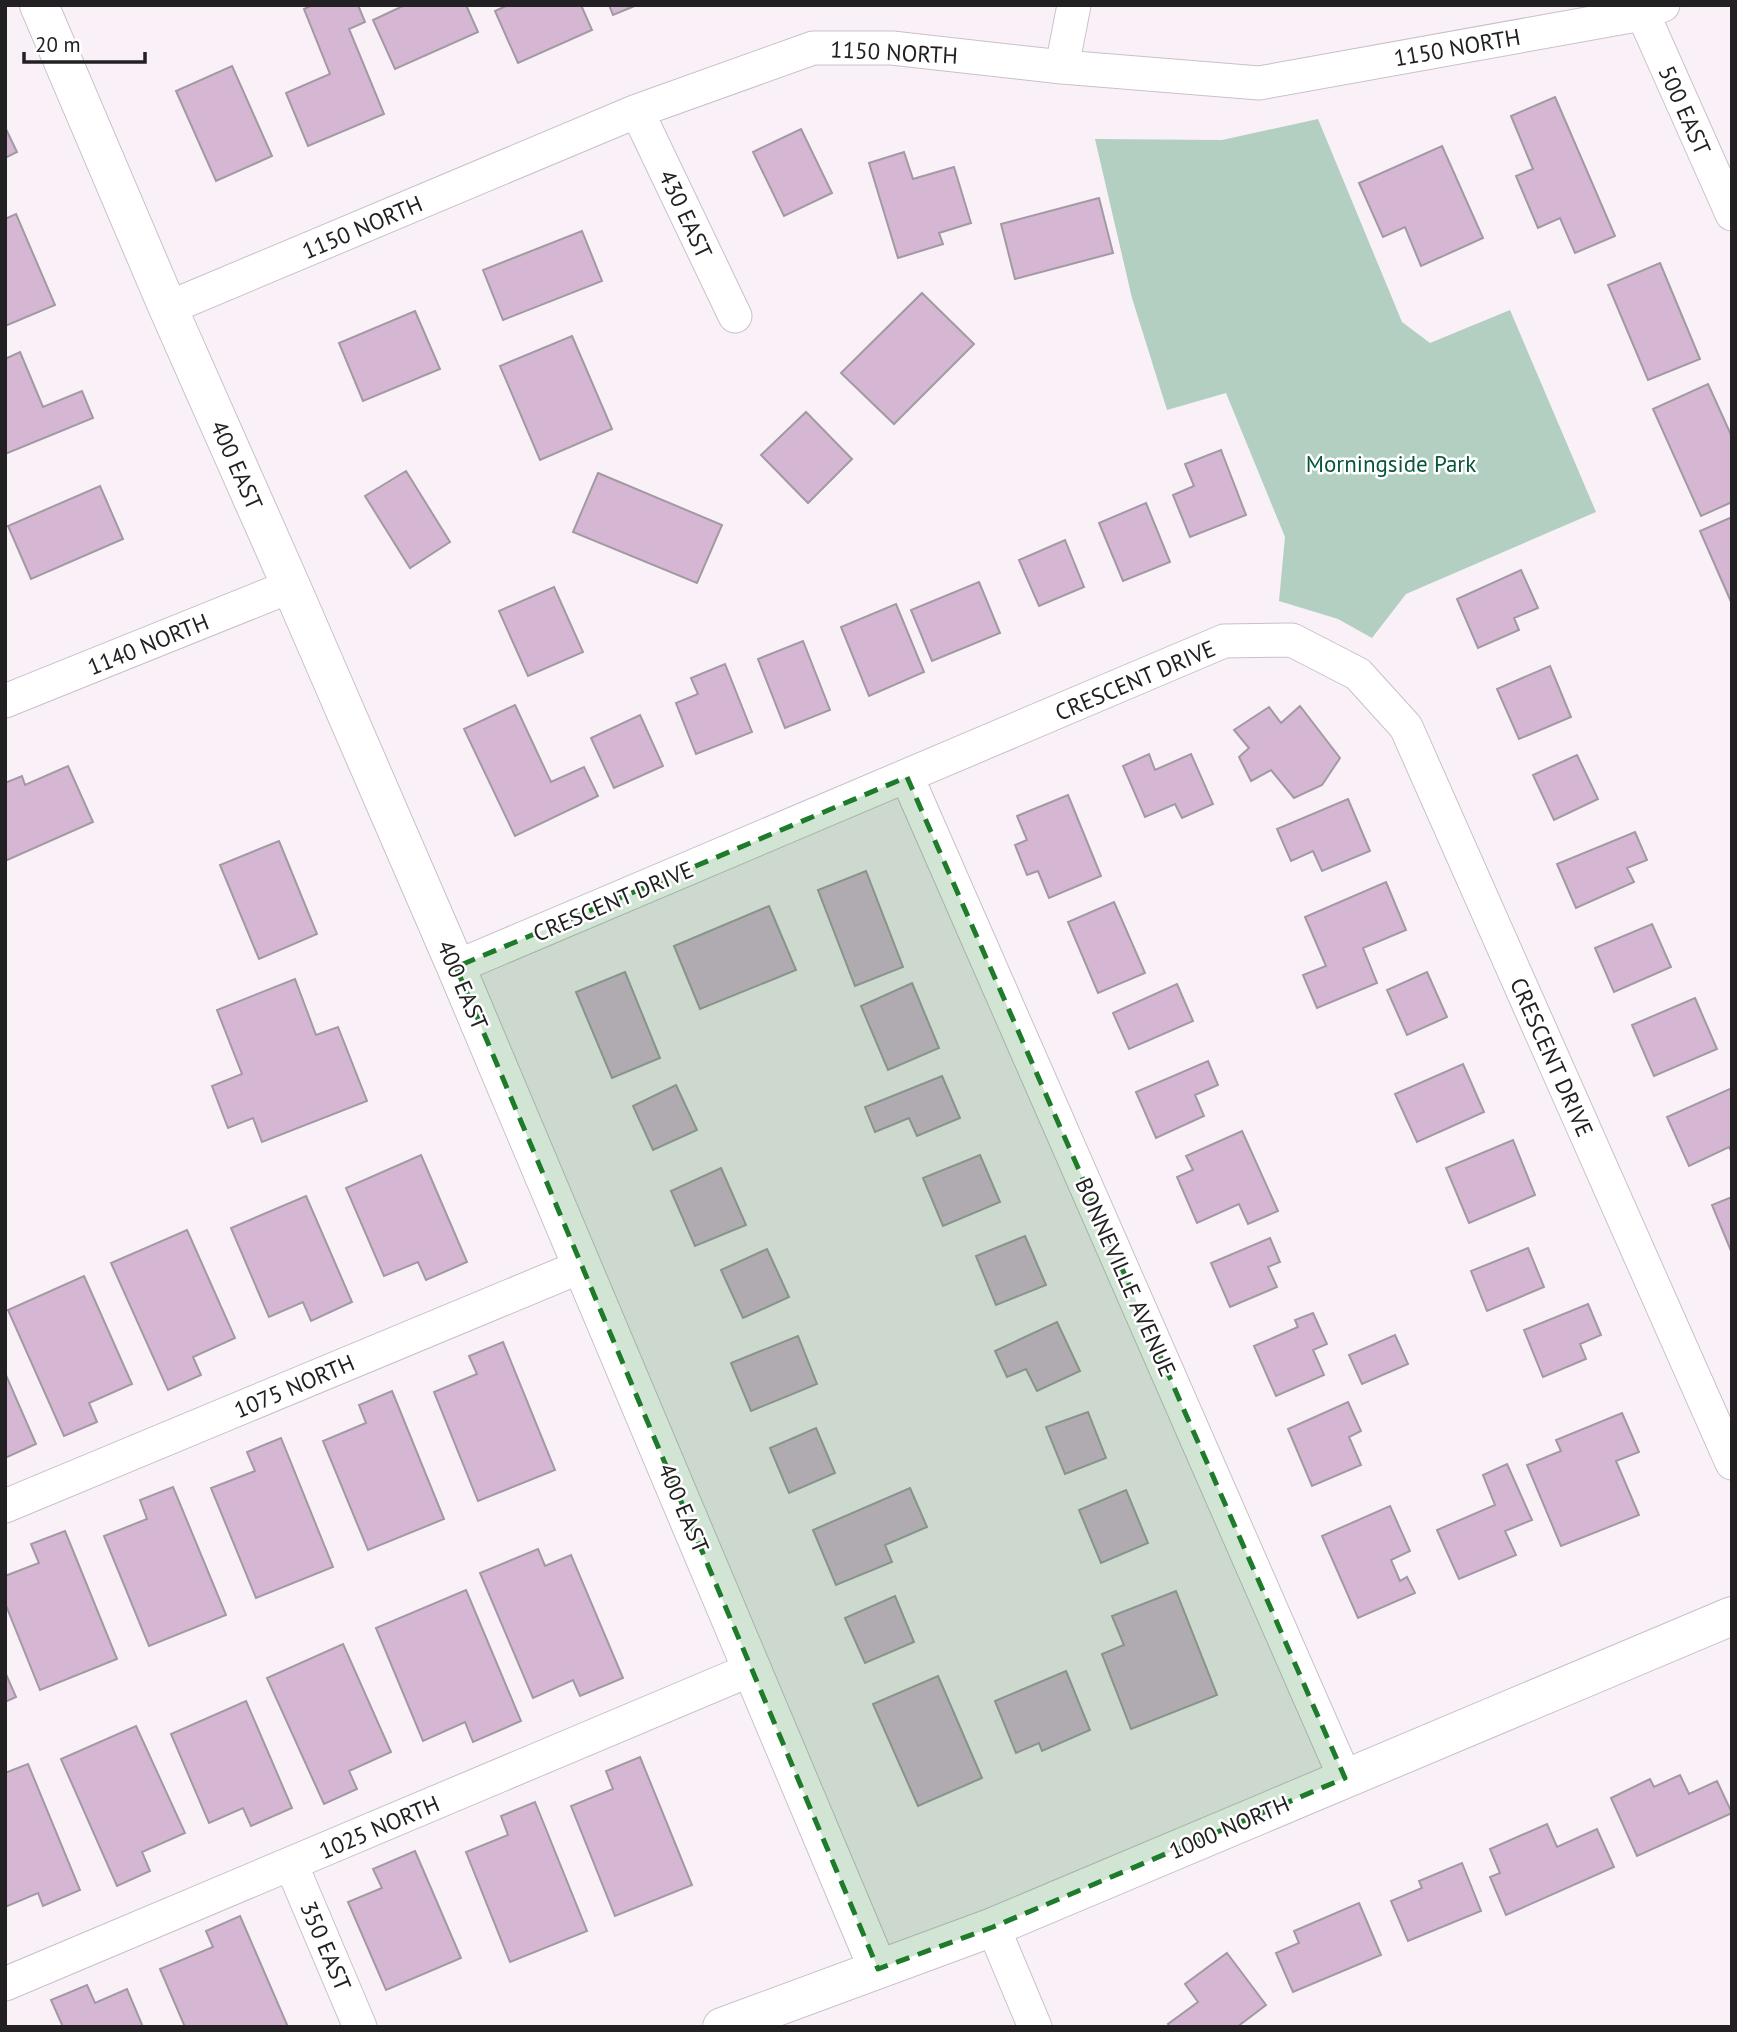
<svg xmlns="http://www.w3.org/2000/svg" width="1737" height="2032" viewBox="0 0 1737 2032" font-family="'PT Sans',sans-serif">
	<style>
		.green { fill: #b2cfc1 }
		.building { fill: #d5b7d4; stroke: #a29aa2; stroke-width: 2 }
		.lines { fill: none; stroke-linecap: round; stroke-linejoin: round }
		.street-casing { stroke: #c9c1c9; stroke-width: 35 }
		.secondary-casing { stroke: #c9c1c9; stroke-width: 40 }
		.street { stroke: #fff; stroke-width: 33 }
		.secondary { stroke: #fff; stroke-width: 38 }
		.marked { fill: #1e7b2a; fill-opacity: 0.2; stroke: #1e7b2a; stroke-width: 5; stroke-dasharray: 14 9; stroke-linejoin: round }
		.labels { text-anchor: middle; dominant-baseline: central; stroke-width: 5; stroke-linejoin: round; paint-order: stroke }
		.street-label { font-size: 23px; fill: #232023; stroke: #fff }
		.park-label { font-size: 23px; fill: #07553b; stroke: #fff }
	</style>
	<rect width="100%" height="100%" fill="#f9f0f8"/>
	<!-- green -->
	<path class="green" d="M 1318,119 L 1402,322 L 1430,343 L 1510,310 L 1596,512 L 1406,594 L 1372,638 L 1338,619 L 1279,601 L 1285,537 L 1226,393 L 1167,410 L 1132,298 L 1095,139 L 1222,140 Z"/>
	<!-- building -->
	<path class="building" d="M 313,5 L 358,5 L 365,22 L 349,29 L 384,114 L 308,146 L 286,93 L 330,74 L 304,9 Z
		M 405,5 L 466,5 L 478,32 L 395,69 L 373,20 Z
		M 508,5 L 581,5 L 592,30 L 518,63 L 495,11 Z
		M 609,5 L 637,5 L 613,15 Z
		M 232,66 L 272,156 L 216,181 L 176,91 Z
		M 1555,97 L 1615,236 L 1575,253 L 1560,218 L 1538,228 L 1516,176 L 1533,169 L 1511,116 Z
		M 5,127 L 17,152 L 5,158 Z
		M 801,129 L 832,193 L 784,216 L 753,152 Z
		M 1442,146 L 1483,238 L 1421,266 L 1405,227 L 1383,237 L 1359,183 Z
		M 904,152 L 913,179 L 954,167 L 971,223 L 939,233 L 943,244 L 898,258 L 869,163 Z
		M 1099,198 L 1113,253 L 1015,279 L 1001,224 Z
		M 16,214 L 55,305 L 5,326 L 5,219 Z
		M 582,231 L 602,281 L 503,320 L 483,270 Z
		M 1660,263 L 1700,359 L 1648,380 L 1608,285 Z
		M 922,293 L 974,344 L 894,424 L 841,373 Z
		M 415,311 L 440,369 L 363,401 L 339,343 Z
		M 572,336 L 612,429 L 540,460 L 500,366 Z
		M 20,352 L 43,407 L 82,391 L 93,418 L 5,454 L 5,359 Z
		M 1708,384 L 1732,437 L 1732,502 L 1701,516 L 1653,409 Z
		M 806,412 L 852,459 L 808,503 L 761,455 Z
		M 1221,450 L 1246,515 L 1190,537 L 1173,495 L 1194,486 L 1185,464 Z
		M 406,471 L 450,542 L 410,568 L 365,496 Z
		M 598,473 L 722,525 L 697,583 L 573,532 Z
		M 100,486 L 123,539 L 31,579 L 8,526 Z
		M 1146,503 L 1170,562 L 1123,581 L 1099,523 Z
		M 1732,517 L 1732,604 L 1700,531 Z
		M 1065,540 L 1084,587 L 1039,606 L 1019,560 Z
		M 1521,570 L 1538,608 L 1514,618 L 1519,630 L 1478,648 L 1457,599 Z
		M 979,582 L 1000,633 L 932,661 L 911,610 Z
		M 554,587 L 583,652 L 528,676 L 499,611 Z
		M 896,604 L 924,672 L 869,696 L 841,627 Z
		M 803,641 L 830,710 L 785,728 L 758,659 Z
		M 725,664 L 752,732 L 696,754 L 676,703 L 698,694 L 691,678 Z
		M 1550,666 L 1571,717 L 1519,739 L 1497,689 Z
		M 515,705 L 551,782 L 584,767 L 598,796 L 515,836 L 464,729 Z
		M 1300,706 L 1340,758 L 1322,785 L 1294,798 L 1271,770 L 1251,781 L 1239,757 L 1249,748 L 1234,730 L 1269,707 L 1281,723 Z
		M 640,715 L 663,766 L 614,788 L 591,738 Z
		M 1149,754 L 1155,770 L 1191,754 L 1213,804 L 1182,818 L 1175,804 L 1145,817 L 1123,766 Z
		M 1577,755 L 1598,799 L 1554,820 L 1533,775 Z
		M 68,766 L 93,822 L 5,861 L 5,783 L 22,776 L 25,785 Z
		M 1068,795 L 1101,876 L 1049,898 L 1038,871 L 1027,875 L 1015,845 L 1027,840 L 1017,816 Z
		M 1348,799 L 1370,851 L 1322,871 L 1313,851 L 1291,861 L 1277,829 Z
		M 1635,832 L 1647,860 L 1627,868 L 1634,882 L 1576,908 L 1557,864 Z
		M 279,841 L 317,934 L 259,959 L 220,865 Z
		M 866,871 L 903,967 L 855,986 L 818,890 Z
		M 1386,882 L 1406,930 L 1363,948 L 1377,983 L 1317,1008 L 1303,975 L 1326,966 L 1305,917 Z
		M 1114,902 L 1145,973 L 1098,993 L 1068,922 Z
		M 769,906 L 796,970 L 700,1009 L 674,946 Z
		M 1652,924 L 1671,967 L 1614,992 L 1595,948 Z
		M 625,972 L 660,1058 L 612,1078 L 576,992 Z
		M 1427,972 L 1447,1017 L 1407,1035 L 1387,990 Z
		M 295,979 L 316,1035 L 338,1027 L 367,1101 L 262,1142 L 253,1118 L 228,1128 L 212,1086 L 242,1074 L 217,1010 Z
		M 912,983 L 939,1048 L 888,1070 L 861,1006 Z
		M 1177,984 L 1193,1021 L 1129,1049 L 1113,1013 Z
		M 1695,998 L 1717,1049 L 1654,1076 L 1632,1025 Z
		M 1208,1061 L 1218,1085 L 1195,1095 L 1204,1116 L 1156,1138 L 1136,1092 Z
		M 1463,1064 L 1484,1112 L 1417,1142 L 1395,1094 Z
		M 942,1076 L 960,1118 L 917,1136 L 909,1118 L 875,1132 L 865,1107 Z
		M 676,1085 L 697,1130 L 653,1150 L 633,1106 Z
		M 1732,1088 L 1732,1153 L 1729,1147 L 1689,1166 L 1667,1117 Z
		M 1242,1131 L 1278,1211 L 1248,1224 L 1239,1204 L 1197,1223 L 1177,1177 L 1193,1170 L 1186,1156 Z
		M 1513,1140 L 1535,1195 L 1469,1223 L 1446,1168 Z
		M 421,1155 L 467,1262 L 426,1280 L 418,1262 L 384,1276 L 346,1188 Z
		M 980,1155 L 1000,1202 L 943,1226 L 923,1178 Z
		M 721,1168 L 746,1225 L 695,1246 L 671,1191 Z
		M 306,1196 L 352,1302 L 311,1321 L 303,1302 L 269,1317 L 231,1228 Z
		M 1732,1197 L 1732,1250 L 1731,1251 L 1712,1205 Z
		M 187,1230 L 235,1338 L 193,1357 L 201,1375 L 168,1390 L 111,1263 Z
		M 1025,1236 L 1046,1285 L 996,1305 L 976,1256 Z
		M 1270,1238 L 1280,1262 L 1268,1267 L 1277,1287 L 1230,1307 L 1211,1263 Z
		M 1528,1248 L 1544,1287 L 1487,1311 L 1471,1271 Z
		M 767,1249 L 789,1297 L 743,1318 L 721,1270 Z
		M 84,1276 L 132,1384 L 89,1403 L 97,1422 L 64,1436 L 8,1310 Z
		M 1588,1304 L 1601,1335 L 1580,1344 L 1586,1359 L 1543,1377 L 1524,1330 Z
		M 1313,1313 L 1327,1344 L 1313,1350 L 1324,1375 L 1276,1396 L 1254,1346 L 1298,1327 L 1295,1320 Z
		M 1057,1322 L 1080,1371 L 1037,1391 L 1026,1369 L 1007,1377 L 995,1351 Z
		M 1395,1335 L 1408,1364 L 1362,1384 L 1349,1355 Z
		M 798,1336 L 817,1384 L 751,1411 L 731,1363 Z
		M 503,1342 L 555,1470 L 478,1501 L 434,1392 L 477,1374 L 469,1356 Z
		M 5,1373 L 36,1444 L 5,1458 Z
		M 392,1391 L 444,1519 L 368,1550 L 323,1441 L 366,1423 L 359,1405 Z
		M 1348,1402 L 1361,1431 L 1349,1437 L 1361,1465 L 1312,1486 L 1288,1429 Z
		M 1088,1412 L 1106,1458 L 1065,1474 L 1046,1427 Z
		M 1622,1413 L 1639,1452 L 1616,1461 L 1639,1515 L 1561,1546 L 1527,1465 L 1561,1451 L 1556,1440 Z
		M 816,1428 L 835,1473 L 789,1493 L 770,1448 Z
		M 281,1438 L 333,1567 L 256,1598 L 211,1488 L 255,1471 L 247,1452 Z
		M 1507,1464 L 1532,1520 L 1505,1531 L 1516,1555 L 1459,1579 L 1437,1530 L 1495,1505 L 1483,1475 Z
		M 173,1487 L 226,1615 L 149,1646 L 104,1536 L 147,1519 L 140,1500 Z
		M 910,1488 L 927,1527 L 885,1545 L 892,1562 L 836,1585 L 813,1530 Z
		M 1126,1490 L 1148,1543 L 1101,1563 L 1079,1510 Z
		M 1390,1506 L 1410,1551 L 1391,1560 L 1400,1581 L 1407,1577 L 1415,1593 L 1358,1618 L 1322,1536 Z
		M 65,1531 L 117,1659 L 40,1690 L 5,1603 L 5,1576 L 39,1563 L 31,1544 Z
		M 538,1549 L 545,1566 L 571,1555 L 623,1678 L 580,1696 L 573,1680 L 533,1698 L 480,1573 Z
		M 466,1590 L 521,1721 L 473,1742 L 465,1722 L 423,1741 L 376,1628 Z
		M 1176,1591 L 1217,1695 L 1131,1729 L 1102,1654 L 1124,1645 L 1112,1616 Z
		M 895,1596 L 914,1642 L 865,1663 L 845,1618 Z
		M 343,1644 L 391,1752 L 349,1771 L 357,1789 L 324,1804 L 267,1678 Z
		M 1066,1671 L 1090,1730 L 1042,1751 L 1039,1743 L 1016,1753 L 995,1701 Z
		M 5,1672 L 16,1697 L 5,1702 Z
		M 938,1676 L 982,1778 L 918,1806 L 873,1704 Z
		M 246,1701 L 292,1808 L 251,1826 L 243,1808 L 209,1823 L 171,1734 Z
		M 136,1726 L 185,1833 L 142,1852 L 150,1871 L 117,1886 L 61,1759 Z
		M 640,1757 L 692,1885 L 615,1916 L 571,1806 L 613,1789 L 606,1771 Z
		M 28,1764 L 80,1890 L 43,1906 L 38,1893 L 5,1907 L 5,1773 Z
		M 1680,1775 L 1689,1794 L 1717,1781 L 1732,1813 L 1637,1856 L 1611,1798 L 1650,1779 L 1654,1787 Z
		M 535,1802 L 587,1931 L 510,1962 L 466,1852 L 508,1835 L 501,1816 Z
		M 1547,1824 L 1557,1847 L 1597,1829 L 1614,1867 L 1506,1915 L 1490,1877 L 1500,1873 L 1490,1849 Z
		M 415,1851 L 461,1958 L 386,1990 L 348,1902 L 382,1888 L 373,1869 Z
		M 1462,1863 L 1481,1911 L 1408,1941 L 1391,1901 L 1422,1888 L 1419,1881 Z
		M 1359,1903 L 1381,1955 L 1293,1992 L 1276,1953 L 1299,1943 L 1294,1931 Z
		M 240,1916 L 288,2027 L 185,2027 L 160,1969 L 213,1947 L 206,1931 Z
		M 1227,1953 L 1266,2005 L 1237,2027 L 1170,2027 L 1168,2024 L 1198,2002 L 1185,1984 Z
		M 87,1985 L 95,2003 L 127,1989 L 143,2027 L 63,2027 L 51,2000 Z"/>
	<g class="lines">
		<defs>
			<path id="street" d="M 1639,5 L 1732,214
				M 1062,67 L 1074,5
				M 637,111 L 735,316
				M 168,308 L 637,111 L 813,48 L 892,48 L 1062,67 L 1259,83 L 1642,14 L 1663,5
				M 5,701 L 291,586
				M 907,777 L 1345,1778
				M 456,967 L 1224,641 L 1292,640 L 1358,674 L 1406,727 L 1732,1463
				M 5,1506 L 582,1266
				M 291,1864 L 360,2027
				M 993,1927 L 1035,2027
				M 5,1984 L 752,1669"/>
			<path id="secondary" d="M 39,5 L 168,308 L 291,586 L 456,967 L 878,1969
				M 722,2027 L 993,1927 L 1732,1616"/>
		</defs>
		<!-- street casing -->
		<use href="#street" class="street-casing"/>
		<!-- secondary casing -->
		<use href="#secondary" class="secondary-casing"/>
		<!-- street -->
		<use href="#street" class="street"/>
		<!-- secondary -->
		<use href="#secondary" class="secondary"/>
	</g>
	<!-- marked area -->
	<path class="marked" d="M 907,777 L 1345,1778 L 993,1927 L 878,1969 L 456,967 Z"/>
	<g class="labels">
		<!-- street labels -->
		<g class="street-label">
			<text transform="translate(1457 47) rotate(-10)">1150 NORTH</text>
			<text transform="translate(894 52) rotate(3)">1150 NORTH</text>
			<text transform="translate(1685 110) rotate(66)">500 EAST</text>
			<text transform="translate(686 214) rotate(65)">430 EAST</text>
			<text transform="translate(362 227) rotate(-23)">1150 NORTH</text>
			<text transform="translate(237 465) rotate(66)">400 EAST</text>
			<text transform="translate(148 644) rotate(-22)">1140 NORTH</text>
			<text transform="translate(1135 680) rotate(-23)">CRESCENT DRIVE</text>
			<text transform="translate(613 901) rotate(-23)">CRESCENT DRIVE</text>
			<text transform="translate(463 985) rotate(67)">400 EAST</text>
			<text transform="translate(1552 1057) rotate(66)">CRESCENT DRIVE</text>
			<text transform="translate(1126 1277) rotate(66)">BONNEVILLE AVENUE</text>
			<text transform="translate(294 1386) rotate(-23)">1075 NORTH</text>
			<text transform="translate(684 1508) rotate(67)">400 EAST</text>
			<text transform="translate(379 1827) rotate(-23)">1025 NORTH</text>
			<text transform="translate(1229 1827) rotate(-23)">1000 NORTH</text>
			<text transform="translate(326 1946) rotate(67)">350 EAST</text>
		</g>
		<!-- park labels -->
		<g class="park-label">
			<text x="1391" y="463">Morningside Park</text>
		</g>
	</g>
	<!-- border -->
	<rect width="1737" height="2032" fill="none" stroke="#232023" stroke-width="14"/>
	<!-- scale -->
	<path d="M24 52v10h121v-10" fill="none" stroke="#232023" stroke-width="3.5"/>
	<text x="35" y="52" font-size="21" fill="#232023" stroke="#ffffff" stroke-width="5" paint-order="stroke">20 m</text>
</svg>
